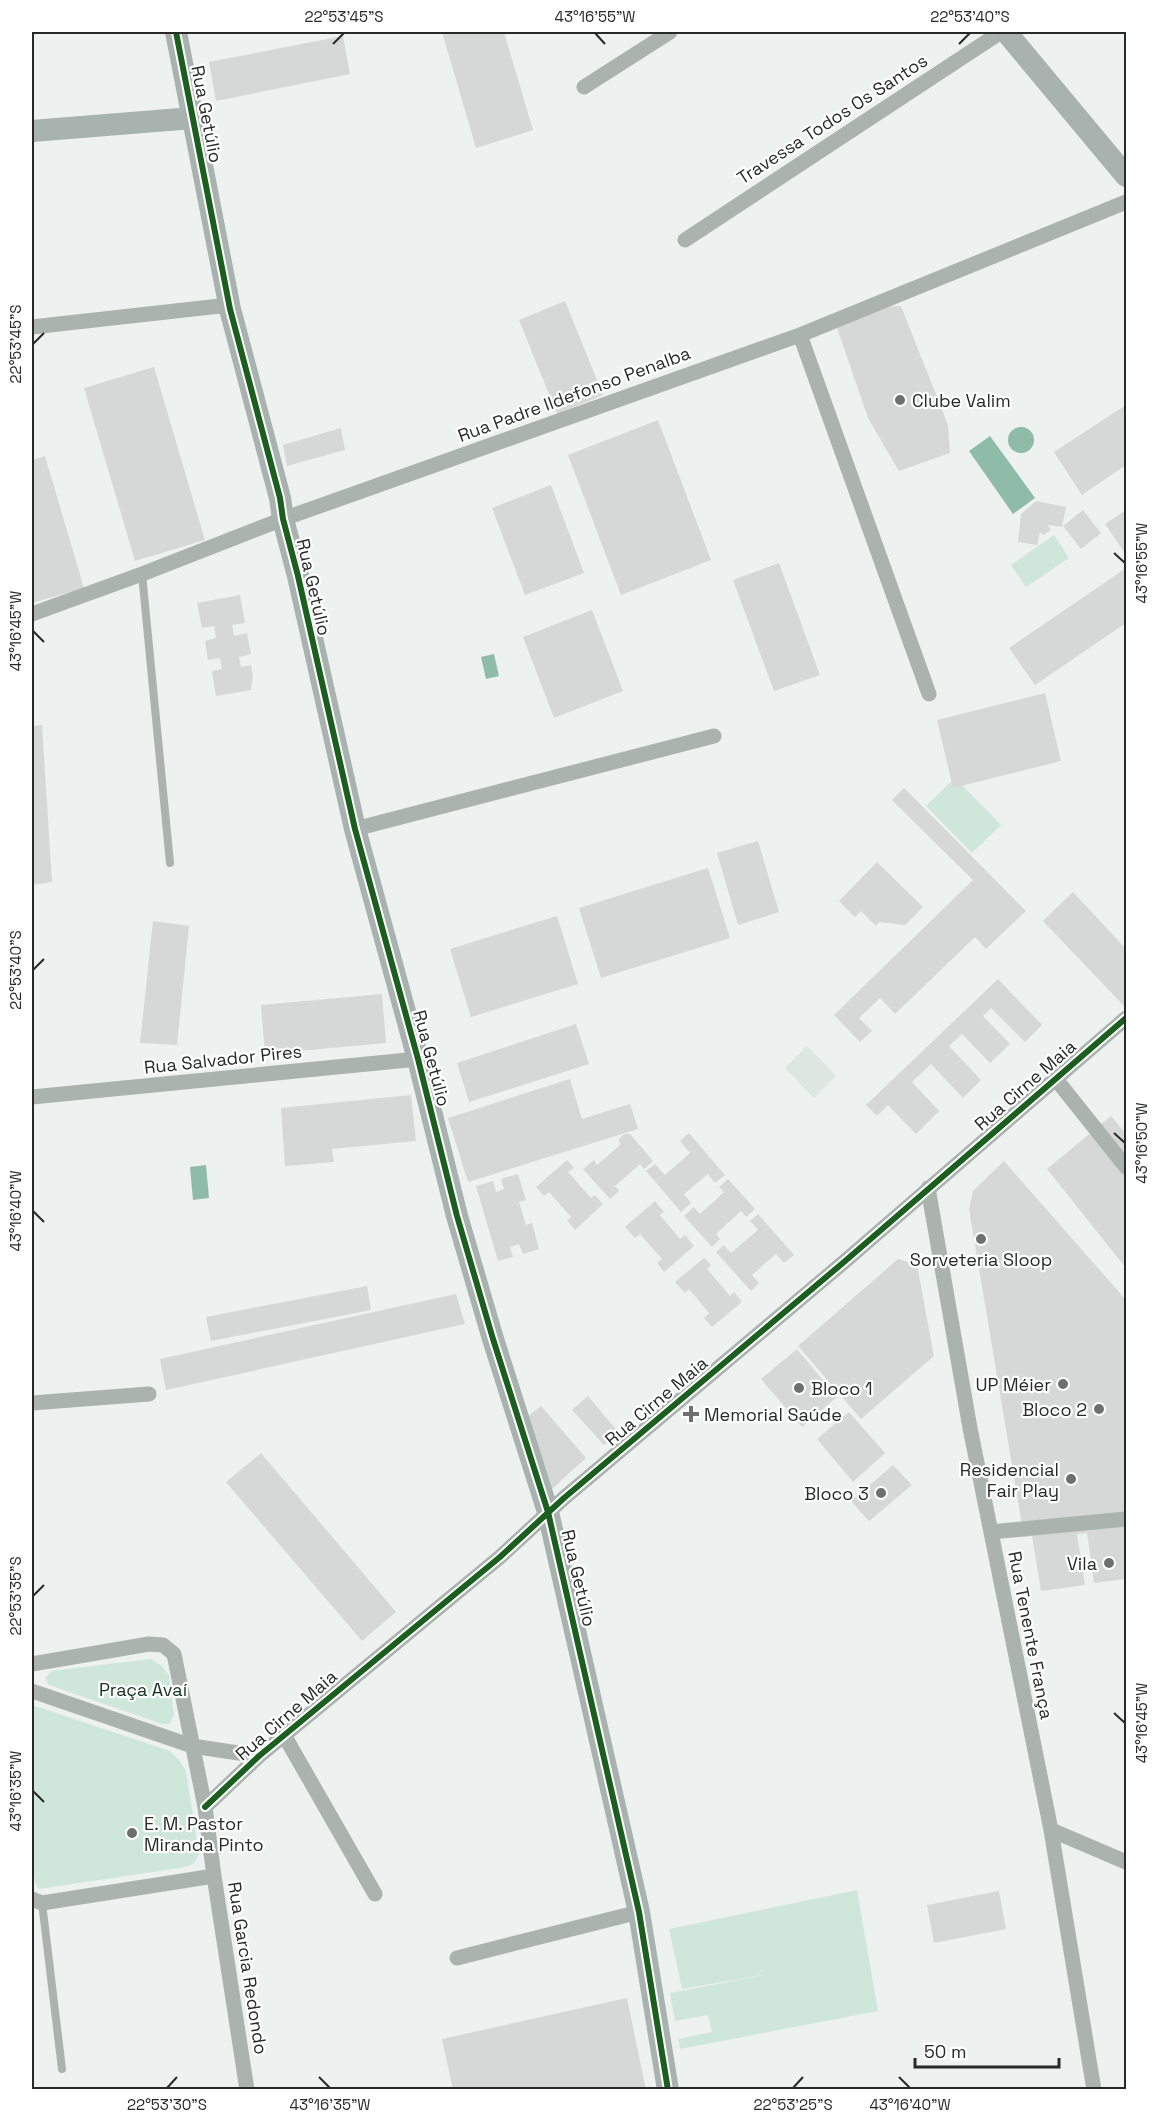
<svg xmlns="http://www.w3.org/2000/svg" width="1158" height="2121" viewBox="0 0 1158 2121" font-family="'Space Grotesk',sans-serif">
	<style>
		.built { fill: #dce7e1 }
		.green { fill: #cfe7db }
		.water { fill: #8fbca8 }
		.building { fill: #d5d8d7 }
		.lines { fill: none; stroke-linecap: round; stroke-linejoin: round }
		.lane { stroke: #abb3ae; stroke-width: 8 }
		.street { stroke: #abb3ae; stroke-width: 15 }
		.secondary { stroke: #a8b2ae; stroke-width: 22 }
		.cycleway-casing { stroke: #fff; stroke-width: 10 }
		.cycleway { stroke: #1b5e20; stroke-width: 6 }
		.ticks { fill: none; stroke: #272a28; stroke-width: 2 }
		.poi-dot { fill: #6c706e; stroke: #fff; stroke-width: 2 }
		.labels { text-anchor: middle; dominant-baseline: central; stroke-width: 4.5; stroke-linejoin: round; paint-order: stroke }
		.street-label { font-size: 18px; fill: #272a28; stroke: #fff }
		.poi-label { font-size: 18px; fill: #272a28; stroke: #fff; text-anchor: end }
		.park-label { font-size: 18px; fill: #133124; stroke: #fff }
		.neatline { fill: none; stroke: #272a28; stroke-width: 2 }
		.ticks-label { font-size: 15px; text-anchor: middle; fill: #272a28 }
	</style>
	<rect width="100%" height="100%" fill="#edf1ef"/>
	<!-- built -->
	<path class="built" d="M 807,1046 L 836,1076 L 814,1098 L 785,1068 Z"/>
	<!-- green -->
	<path class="green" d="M 1054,535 L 1069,558 L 1026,587 L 1011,565 Z
		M 955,778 L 1001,825 L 972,853 L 926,806 Z
		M 151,1659 L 162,1666 L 169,1675 L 174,1715 L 169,1724 L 162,1724 L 49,1685 L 45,1678 L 51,1671 Z
		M 32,1705 L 170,1751 L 179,1760 L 186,1771 L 199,1854 L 194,1863 L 186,1867 L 39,1889 L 35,1883 L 32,1862 Z
		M 857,1890 L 878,2011 L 680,2049 L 678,2039 L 712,2032 L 708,2015 L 675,2021 L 670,1993 L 769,1974 L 682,1989 L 669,1929 Z"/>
	<!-- water -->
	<path class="water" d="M1008 440a13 13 0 1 1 26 0a13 13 0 1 1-26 0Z
		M 990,436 L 1035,498 L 1013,514 L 969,451 Z
		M 494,654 L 499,676 L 486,679 L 481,657 Z
		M 206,1165 L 209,1198 L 193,1200 L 190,1167 Z"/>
	<!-- building -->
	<path class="building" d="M 442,32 L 504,32 L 533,130 L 476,148 Z
		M 343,36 L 350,74 L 216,101 L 209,62 Z
		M 565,301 L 603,395 L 557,414 L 519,320 Z
		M 901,306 L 948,425 L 950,453 L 899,471 L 868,418 L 837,328 L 881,307 Z
		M 154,367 L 205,540 L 135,561 L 84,388 Z
		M 1126,405 L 1126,465 L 1082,495 L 1054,452 Z
		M 658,420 L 711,560 L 621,595 L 568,455 Z
		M 341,428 L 345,450 L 287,466 L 283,445 Z
		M 45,456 L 84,588 L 32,603 L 32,460 Z
		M 551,485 L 584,573 L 525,595 L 492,508 Z
		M 1036,501 L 1066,507 L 1062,527 L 1048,525 L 1051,530 L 1043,535 L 1040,532 L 1037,545 L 1018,542 L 1021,514 Z
		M 1083,510 L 1101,533 L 1081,549 L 1063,526 Z
		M 1126,510 L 1126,555 L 1105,524 Z
		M 779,563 L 820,675 L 774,691 L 733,580 Z
		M 1126,568 L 1126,623 L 1035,685 L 1009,648 Z
		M 240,595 L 245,623 L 232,625 L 234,636 L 247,633 L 251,654 L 239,657 L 241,667 L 251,665 L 253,676 L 251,690 L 216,696 L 212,671 L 222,669 L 220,658 L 208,660 L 205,641 L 216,638 L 214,626 L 202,628 L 197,603 Z
		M 592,610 L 623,691 L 554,718 L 523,637 Z
		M 1045,693 L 1061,761 L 953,788 L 937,720 Z
		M 42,725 L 52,882 L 32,885 L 32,726 Z
		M 904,788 L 1026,911 L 986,949 L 975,937 L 895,1014 L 880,998 L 859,1018 L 872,1031 L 860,1042 L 834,1015 L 973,880 L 892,800 Z
		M 758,841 L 779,912 L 738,925 L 717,853 Z
		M 877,862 L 923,907 L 905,925 L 879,922 L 876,926 L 861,911 L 855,917 L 839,901 Z
		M 708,868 L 730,938 L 601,978 L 579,908 Z
		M 1073,892 L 1126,949 L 1126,1005 L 1125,1007 L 1043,921 Z
		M 557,916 L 578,984 L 471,1017 L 450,949 Z
		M 153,921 L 189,926 L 177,1045 L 140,1043 Z
		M 998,979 L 1042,1025 L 1025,1042 L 991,1008 L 983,1016 L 1010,1044 L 990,1063 L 962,1034 L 949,1046 L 981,1080 L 963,1098 L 931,1064 L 912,1082 L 939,1111 L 916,1134 L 888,1105 L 877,1116 L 866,1105 Z
		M 382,994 L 386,1043 L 265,1054 L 261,1005 Z
		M 576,1024 L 589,1064 L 469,1102 L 457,1063 Z
		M 570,1079 L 582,1119 L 630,1104 L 638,1129 L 468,1182 L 448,1118 Z
		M 411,1095 L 416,1141 L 332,1149 L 334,1162 L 285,1166 L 281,1108 Z
		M 1111,1116 L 1126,1134 L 1126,1268 L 1047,1169 Z
		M 689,1133 L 725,1175 L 715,1183 L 708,1174 L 684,1194 L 691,1203 L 681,1212 L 646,1171 L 655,1164 L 665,1175 L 690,1153 L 680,1141 Z
		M 624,1134 L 630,1134 L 653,1161 L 644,1169 L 640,1164 L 615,1186 L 619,1191 L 610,1199 L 583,1169 L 594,1160 L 597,1165 L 621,1144 L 618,1140 Z
		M 567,1160 L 574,1168 L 568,1172 L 591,1198 L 595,1195 L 603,1204 L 575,1230 L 567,1220 L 571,1217 L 549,1192 L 544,1196 L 536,1187 Z
		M 1004,1161 L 1126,1300 L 1126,1579 L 1094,1583 L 1087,1533 L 1077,1534 L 1085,1585 L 1041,1591 L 1032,1536 L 1024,1537 L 969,1209 L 973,1191 Z
		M 518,1174 L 526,1200 L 519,1202 L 526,1225 L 532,1223 L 539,1249 L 523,1254 L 519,1244 L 510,1247 L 513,1257 L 498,1261 L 476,1186 L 493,1181 L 496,1192 L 504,1189 L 501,1179 Z
		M 728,1179 L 755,1209 L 746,1217 L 741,1211 L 716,1234 L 720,1239 L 712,1247 L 684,1216 L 694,1207 L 700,1214 L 724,1192 L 719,1187 Z
		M 655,1201 L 664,1212 L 660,1215 L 680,1239 L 685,1235 L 694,1246 L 664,1272 L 657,1263 L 662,1259 L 640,1234 L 635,1238 L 625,1227 Z
		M 758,1214 L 794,1255 L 784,1263 L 776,1254 L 752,1275 L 759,1283 L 751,1291 L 716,1252 L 724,1245 L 731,1253 L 758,1230 L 750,1221 Z
		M 704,1258 L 711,1265 L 707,1269 L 730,1296 L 734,1292 L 742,1302 L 712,1327 L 704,1318 L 709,1313 L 689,1289 L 685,1293 L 675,1282 Z
		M 898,1259 L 917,1265 L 934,1356 L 861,1419 L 798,1346 Z
		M 367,1286 L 371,1310 L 211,1341 L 206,1317 Z
		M 456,1294 L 465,1324 L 166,1390 L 160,1359 Z
		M 797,1349 L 837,1397 L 802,1427 L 761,1379 Z
		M 588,1396 L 619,1433 L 604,1445 L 572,1410 Z
		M 541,1406 L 586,1458 L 553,1488 L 546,1487 L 527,1417 Z
		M 849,1412 L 885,1453 L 853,1482 L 817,1439 Z
		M 261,1453 L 396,1612 L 362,1641 L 226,1482 Z
		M 893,1465 L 912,1485 L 869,1521 L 851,1501 Z
		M 999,1891 L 1006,1929 L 934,1943 L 927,1905 Z
		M 627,1998 L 646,2090 L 453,2090 L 442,2039 Z"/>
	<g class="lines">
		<!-- lane -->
		<path class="lane" d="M 142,574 L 170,863
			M 42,1903 L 62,2069"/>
		<!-- street -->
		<path class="street" d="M 584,87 L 670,32
			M 685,240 L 1001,32
			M 32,327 L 220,306 L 230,309
			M 800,335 L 929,694
			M 32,614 L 142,574 L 283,519 L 800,335 L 1126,202
			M 355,829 L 714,736
			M 1055,1078 L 1126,1167
			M 32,1097 L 418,1059
			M 928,1188 L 970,1428 L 1051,1830 L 1094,2090
			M 32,1403 L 149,1394
			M 991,1532 L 1126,1519
			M 32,1664 L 149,1644 L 163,1645 L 174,1654 L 205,1807 L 214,1876 L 247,2090
			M 32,1691 L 192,1746 L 259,1756
			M 284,1735 L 375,1894
			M 205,1807 L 259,1756 L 500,1557 L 564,1498 L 844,1262 L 1126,1018
			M 1051,1830 L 1126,1862
			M 32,1899 L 42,1903 L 214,1876
			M 457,1958 L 639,1912"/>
		<!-- secondary -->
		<path class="secondary" d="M 176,32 L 230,309 L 280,498 L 283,519 L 298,576 L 355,829 L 418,1059 L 457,1216 L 493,1339 L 548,1512 L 639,1912 L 668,2090
			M 1006,32 L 1126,176
			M 32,131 L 193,118"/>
		<defs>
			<path id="cycleway" d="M 176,32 L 230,309 L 280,498 L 283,519 L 298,576 L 355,829 L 418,1059 L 457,1216 L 493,1339 L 548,1512 L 639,1912 L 668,2090
				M 205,1807 L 259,1756 L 500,1557 L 564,1498 L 844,1262 L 1126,1018"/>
		</defs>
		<!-- cycleway casing -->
		<use href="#cycleway" class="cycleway-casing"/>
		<!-- cycleway -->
		<use href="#cycleway" class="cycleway"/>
	</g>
	<!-- ticks -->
	<path class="ticks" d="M 595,33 L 605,44M 333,44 L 344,33M 959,44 L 970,33M 33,344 L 44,333M 1114,553 L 1125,563M 33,631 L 44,642M 33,970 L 44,959M 1114,1133 L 1125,1143M 33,1211 L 44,1222M 33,1596 L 44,1585M 1114,1713 L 1125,1723M 33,1791 L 44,1802M 319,2077 L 330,2088M 899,2077 L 910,2088M 167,2088 L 177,2077M 793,2088 L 803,2077"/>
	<!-- markers -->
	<g class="poi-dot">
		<circle cx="900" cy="400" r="6"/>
		<circle cx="981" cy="1239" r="6"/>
		<circle cx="1063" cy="1384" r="6"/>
		<circle cx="799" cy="1388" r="6"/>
		<circle cx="1099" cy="1409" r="6"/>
		<path d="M688 1405h6v6h6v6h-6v6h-6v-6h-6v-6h6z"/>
		<circle cx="1071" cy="1479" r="6"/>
		<circle cx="881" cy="1493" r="6"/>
		<circle cx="1109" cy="1563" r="6"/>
		<circle cx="132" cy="1833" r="6"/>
	</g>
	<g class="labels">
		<!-- street labels -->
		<g class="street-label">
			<text transform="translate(207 114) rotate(79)">Rua Getúlio</text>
			<text transform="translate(832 119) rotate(-33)">Travessa Todos Os Santos</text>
			<text transform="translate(574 394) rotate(-20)">Rua Padre Ildefonso Penalba</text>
			<text transform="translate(314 587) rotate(77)">Rua Getúlio</text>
			<text transform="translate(432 1058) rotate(75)">Rua Getúlio</text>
			<text transform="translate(223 1059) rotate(-6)">Rua Salvador Pires</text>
			<text transform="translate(1025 1085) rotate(-41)">Rua Cirne Maia</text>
			<text transform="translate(656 1401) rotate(-40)">Rua Cirne Maia</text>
			<text transform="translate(579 1578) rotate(77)">Rua Getúlio</text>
			<text transform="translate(1031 1635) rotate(79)">Rua Tenente França</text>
			<text transform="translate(286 1715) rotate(-41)">Rua Cirne Maia</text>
			<text transform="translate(248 1968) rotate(81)">Rua Garcia Redondo</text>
		</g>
		<!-- poi labels -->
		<g class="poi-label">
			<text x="912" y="400" text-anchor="start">Clube Valim</text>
			<text x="981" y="1259" text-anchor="middle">Sorveteria Sloop</text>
			<text x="1051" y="1384">UP Méier</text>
			<text x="811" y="1388" text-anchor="start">Bloco 1</text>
			<text x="1087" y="1409">Bloco 2</text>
			<text x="704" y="1414" text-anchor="start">Memorial Saúde</text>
			<text x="1059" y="1469">Residencial<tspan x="1059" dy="21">Fair Play</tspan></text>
			<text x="869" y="1493">Bloco 3</text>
			<text x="1097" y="1563">Vila</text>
			<text x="144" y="1823" text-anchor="start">E. M. Pastor<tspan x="144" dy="21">Miranda Pinto</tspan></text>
		</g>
		<!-- park labels -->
		<g class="park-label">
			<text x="143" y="1689">Praça Avaí</text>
		</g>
	</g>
	<!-- border -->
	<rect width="1158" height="2121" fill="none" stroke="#ffffff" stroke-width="66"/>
	<!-- scale -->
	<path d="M915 2058v9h144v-9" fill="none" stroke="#272a28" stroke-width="3"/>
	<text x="924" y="2058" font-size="18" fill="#272a28" stroke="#ffffff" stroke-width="4.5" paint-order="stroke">50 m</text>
	<rect x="33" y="33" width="1092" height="2055" class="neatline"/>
	<g class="ticks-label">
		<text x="344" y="22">22°53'45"S</text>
		<text x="595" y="22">43°16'55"W</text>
		<text x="970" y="22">22°53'40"S</text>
		<text transform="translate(16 344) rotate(-90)" y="5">22°53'45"S</text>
		<text transform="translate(1142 563) rotate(-90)" y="5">43°16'55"W</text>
		<text transform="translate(16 631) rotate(-90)" y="5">43°16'45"W</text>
		<text transform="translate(16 970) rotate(-90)" y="5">22°53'40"S</text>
		<text transform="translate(1142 1143) rotate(-90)" y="5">43°16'50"W</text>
		<text transform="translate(16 1211) rotate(-90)" y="5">43°16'40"W</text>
		<text transform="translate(16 1596) rotate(-90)" y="5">22°53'35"S</text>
		<text transform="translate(1142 1723) rotate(-90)" y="5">43°16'45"W</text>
		<text transform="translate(16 1791) rotate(-90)" y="5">43°16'35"W</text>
		<text x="167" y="2110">22°53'30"S</text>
		<text x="330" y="2110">43°16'35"W</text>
		<text x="793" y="2110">22°53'25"S</text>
		<text x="910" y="2110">43°16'40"W</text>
	</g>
</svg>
